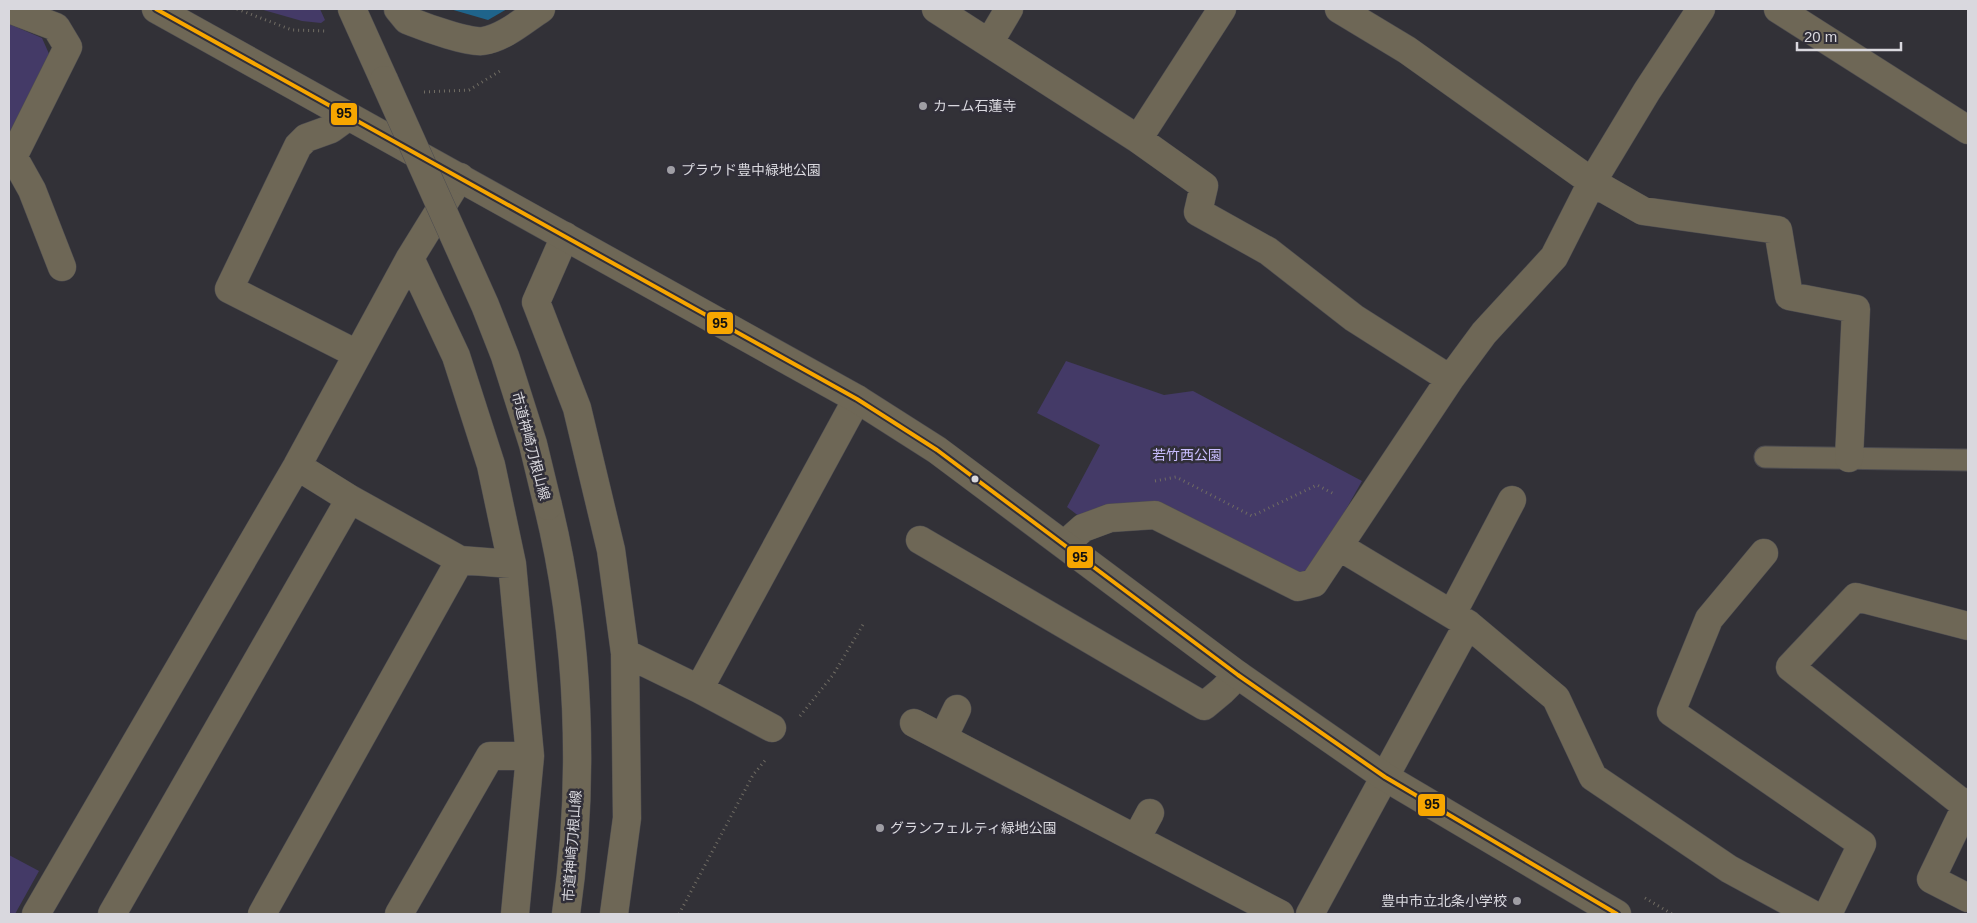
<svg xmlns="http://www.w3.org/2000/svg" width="1977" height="923" viewBox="0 0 1977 923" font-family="Helvetica,'Noto Sans JP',sans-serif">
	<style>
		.green { fill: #443a67 }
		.water { fill: #1f648b }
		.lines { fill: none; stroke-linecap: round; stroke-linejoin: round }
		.service-casing { stroke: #4e4d51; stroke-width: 23 }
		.minor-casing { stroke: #4e4d51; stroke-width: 29 }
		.tertiary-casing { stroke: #4e4d51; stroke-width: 29 }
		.path { stroke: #706c63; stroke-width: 3; stroke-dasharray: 1 4; stroke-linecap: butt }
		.service { stroke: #6e6756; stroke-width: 21 }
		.minor { stroke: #6e6756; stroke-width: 28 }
		.tertiary { stroke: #6e6756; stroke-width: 28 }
		.tertiary-bridge-casing { stroke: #4e4d51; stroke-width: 29; stroke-linecap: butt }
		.tertiary-bridge { stroke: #6e6756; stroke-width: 28 }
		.bus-1-casing { stroke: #312f39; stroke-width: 8 }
		.bus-1 { stroke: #f7a600; stroke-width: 4 }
		.poi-dot { fill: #9f9ea4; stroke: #312f39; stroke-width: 2 }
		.bus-dot { fill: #d9d8de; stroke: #312f39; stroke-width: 2 }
		.labels { text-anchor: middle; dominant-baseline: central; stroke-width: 5; stroke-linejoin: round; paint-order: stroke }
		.poi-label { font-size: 14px; fill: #d9d8de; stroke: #312f39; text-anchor: start }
		.street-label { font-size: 14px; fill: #d9d8de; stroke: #312f39 }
		.park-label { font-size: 14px; fill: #c8bcfd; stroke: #312f39 }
		.line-badge { stroke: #312f39; stroke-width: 2 }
		.pale-badge-label { font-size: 14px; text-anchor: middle; font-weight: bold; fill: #111 }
	</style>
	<rect width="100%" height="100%" fill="#323137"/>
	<!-- green -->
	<path class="green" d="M 260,9 L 320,9 L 325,20 L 321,23 L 302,21 Z
		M 9,24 L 42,38 L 50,56 L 9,133 Z
		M 1066,361 L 1164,395 L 1193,391 L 1362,481 L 1313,568 L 1296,574 L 1129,503 L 1104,505 L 1080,517 L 1067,507 L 1100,445 L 1037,413 Z
		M 9,855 L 39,871 L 15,914 L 9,914 Z"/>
	<!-- water -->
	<path class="water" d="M 450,9 L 507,9 L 488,20 Z"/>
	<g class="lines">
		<defs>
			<path id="service" d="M 1765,457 L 1968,460"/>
			<path id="minor" d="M 9,9 L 56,27 L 68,47 L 9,165
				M 398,9 L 407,20 L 412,22 C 427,28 469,43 483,41 C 504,38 524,20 541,9
				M 936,9 L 1138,139 L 1204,186 L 1198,212 L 1268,251 L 1354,318 L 1450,379
				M 1339,9 L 1407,50 L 1592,182 L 1643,211 L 1778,230 L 1789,296 L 1856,309 L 1849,458
				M 1778,9 L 1968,130
				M 989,43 L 1009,9
				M 349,116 L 331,129 L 306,138 L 298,146 L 229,289 L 357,354
				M 1138,139 L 1222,9
				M 13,156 L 32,190 L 62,267
				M 460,177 L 410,258 L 456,356 L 491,465 L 512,564 L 530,756 L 515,914
				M 565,236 L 536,302 L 577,408 L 611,550 L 625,653 L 627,818 L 614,914
				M 297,466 L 350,499 L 460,560 L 512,564
				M 920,540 L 1204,706 L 1222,691 L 1238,675
				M 1065,544 L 1083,528 L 1110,518 L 1155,515 L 1298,587 L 1314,583 L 1450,379 L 1484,333 L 1554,257 L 1592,182 L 1647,91 L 1701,9
				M 1340,547 L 1468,624 L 1556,698 L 1593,777 L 1729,869 L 1812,914
				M 1764,553 L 1709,619 L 1671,712 L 1862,844 L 1828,914
				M 1452,614 L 1512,500
				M 625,653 L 699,689 L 772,728
				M 699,689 L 857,399
				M 914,723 L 1280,914
				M 943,738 L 957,709
				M 1968,802 L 1931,879 L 1968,898
				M 1966,806 L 1790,667 L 1856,597 L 1968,626
				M 1136,839 L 1150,813
				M 36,914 L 297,466 L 410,258
				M 112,914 L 350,499
				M 262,914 L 460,560
				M 399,914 L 490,756 L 530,756
				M 1310,914 L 1468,624"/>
			<path id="tertiary" d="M 156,9 L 857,399 L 937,450 L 1238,675 L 1385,777 L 1617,914
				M 352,9 L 384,80
				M 548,506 C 580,636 585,782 566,914"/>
		</defs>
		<!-- service casing -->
		<use href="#service" class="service-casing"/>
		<!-- minor casing -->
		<use href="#minor" class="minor-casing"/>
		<!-- tertiary casing -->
		<use href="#tertiary" class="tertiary-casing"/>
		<!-- path -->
		<path class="path" d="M 237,9 L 292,30 L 327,31
			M 424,92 L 469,90 L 500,71
			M 1155,481 L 1176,477 L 1252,516 L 1317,485 L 1334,494
			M 800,716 L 833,675 L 864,623
			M 1645,898 L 1672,914
			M 679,914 L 753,775 L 767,758"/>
		<!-- service -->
		<use href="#service" class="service"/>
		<!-- minor -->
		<use href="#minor" class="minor"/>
		<!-- tertiary -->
		<use href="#tertiary" class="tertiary"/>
		<defs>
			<path id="tertiary-bridge" d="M 384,80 L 485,305 L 505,356 L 533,444 L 548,506"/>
		</defs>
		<!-- tertiary-bridge casing -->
		<use href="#tertiary-bridge" class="tertiary-bridge-casing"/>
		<!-- tertiary-bridge -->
		<use href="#tertiary-bridge" class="tertiary-bridge"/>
		<defs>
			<path id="bus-1" d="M 156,9 L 857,399 L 937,450 L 1238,675 L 1385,777 L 1617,914"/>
		</defs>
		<!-- bus-1 casing -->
		<use href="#bus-1" class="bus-1-casing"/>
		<!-- bus-1 -->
		<use href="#bus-1" class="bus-1"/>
	</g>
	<!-- markers -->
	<g class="poi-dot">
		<circle cx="923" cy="106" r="5"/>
		<circle cx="671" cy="170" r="5"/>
		<circle cx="880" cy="828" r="5"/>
		<circle cx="1517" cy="901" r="5"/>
	</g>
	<circle class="bus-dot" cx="975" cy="479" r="4.5"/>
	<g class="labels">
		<!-- poi labels -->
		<g class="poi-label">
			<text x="933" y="106">カーム石蓮寺</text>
			<text x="681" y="170">プラウド豊中緑地公園</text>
			<text x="890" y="828">グランフェルティ緑地公園</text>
			<text x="1507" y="901" text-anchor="end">豊中市立北条小学校</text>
		</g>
		<!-- street labels -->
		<g class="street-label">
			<text transform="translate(531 446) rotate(75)">市道神崎刀根山線</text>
			<text transform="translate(572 846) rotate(-86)">市道神崎刀根山線</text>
		</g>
		<!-- park labels -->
		<g class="park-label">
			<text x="1187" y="455">若竹西公園</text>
		</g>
	</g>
	<g class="line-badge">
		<rect x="330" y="102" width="28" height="24" rx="5" fill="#f7a600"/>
		<rect x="706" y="311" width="28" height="24" rx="5" fill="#f7a600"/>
		<rect x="1066" y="545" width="28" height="24" rx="5" fill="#f7a600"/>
		<rect x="1417" y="793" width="29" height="24" rx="5" fill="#f7a600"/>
	</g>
	<g class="pale-badge-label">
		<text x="344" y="118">95</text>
		<text x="720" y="328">95</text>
		<text x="1080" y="562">95</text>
		<text x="1432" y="809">95</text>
	</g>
	<!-- border -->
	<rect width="1977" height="923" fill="none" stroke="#d9d8de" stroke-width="20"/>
	<!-- scale -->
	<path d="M1797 42v8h104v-8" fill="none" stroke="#d9d8de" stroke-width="2.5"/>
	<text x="1804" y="42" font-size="15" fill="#d9d8de" stroke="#312f39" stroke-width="4" paint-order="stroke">20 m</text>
</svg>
